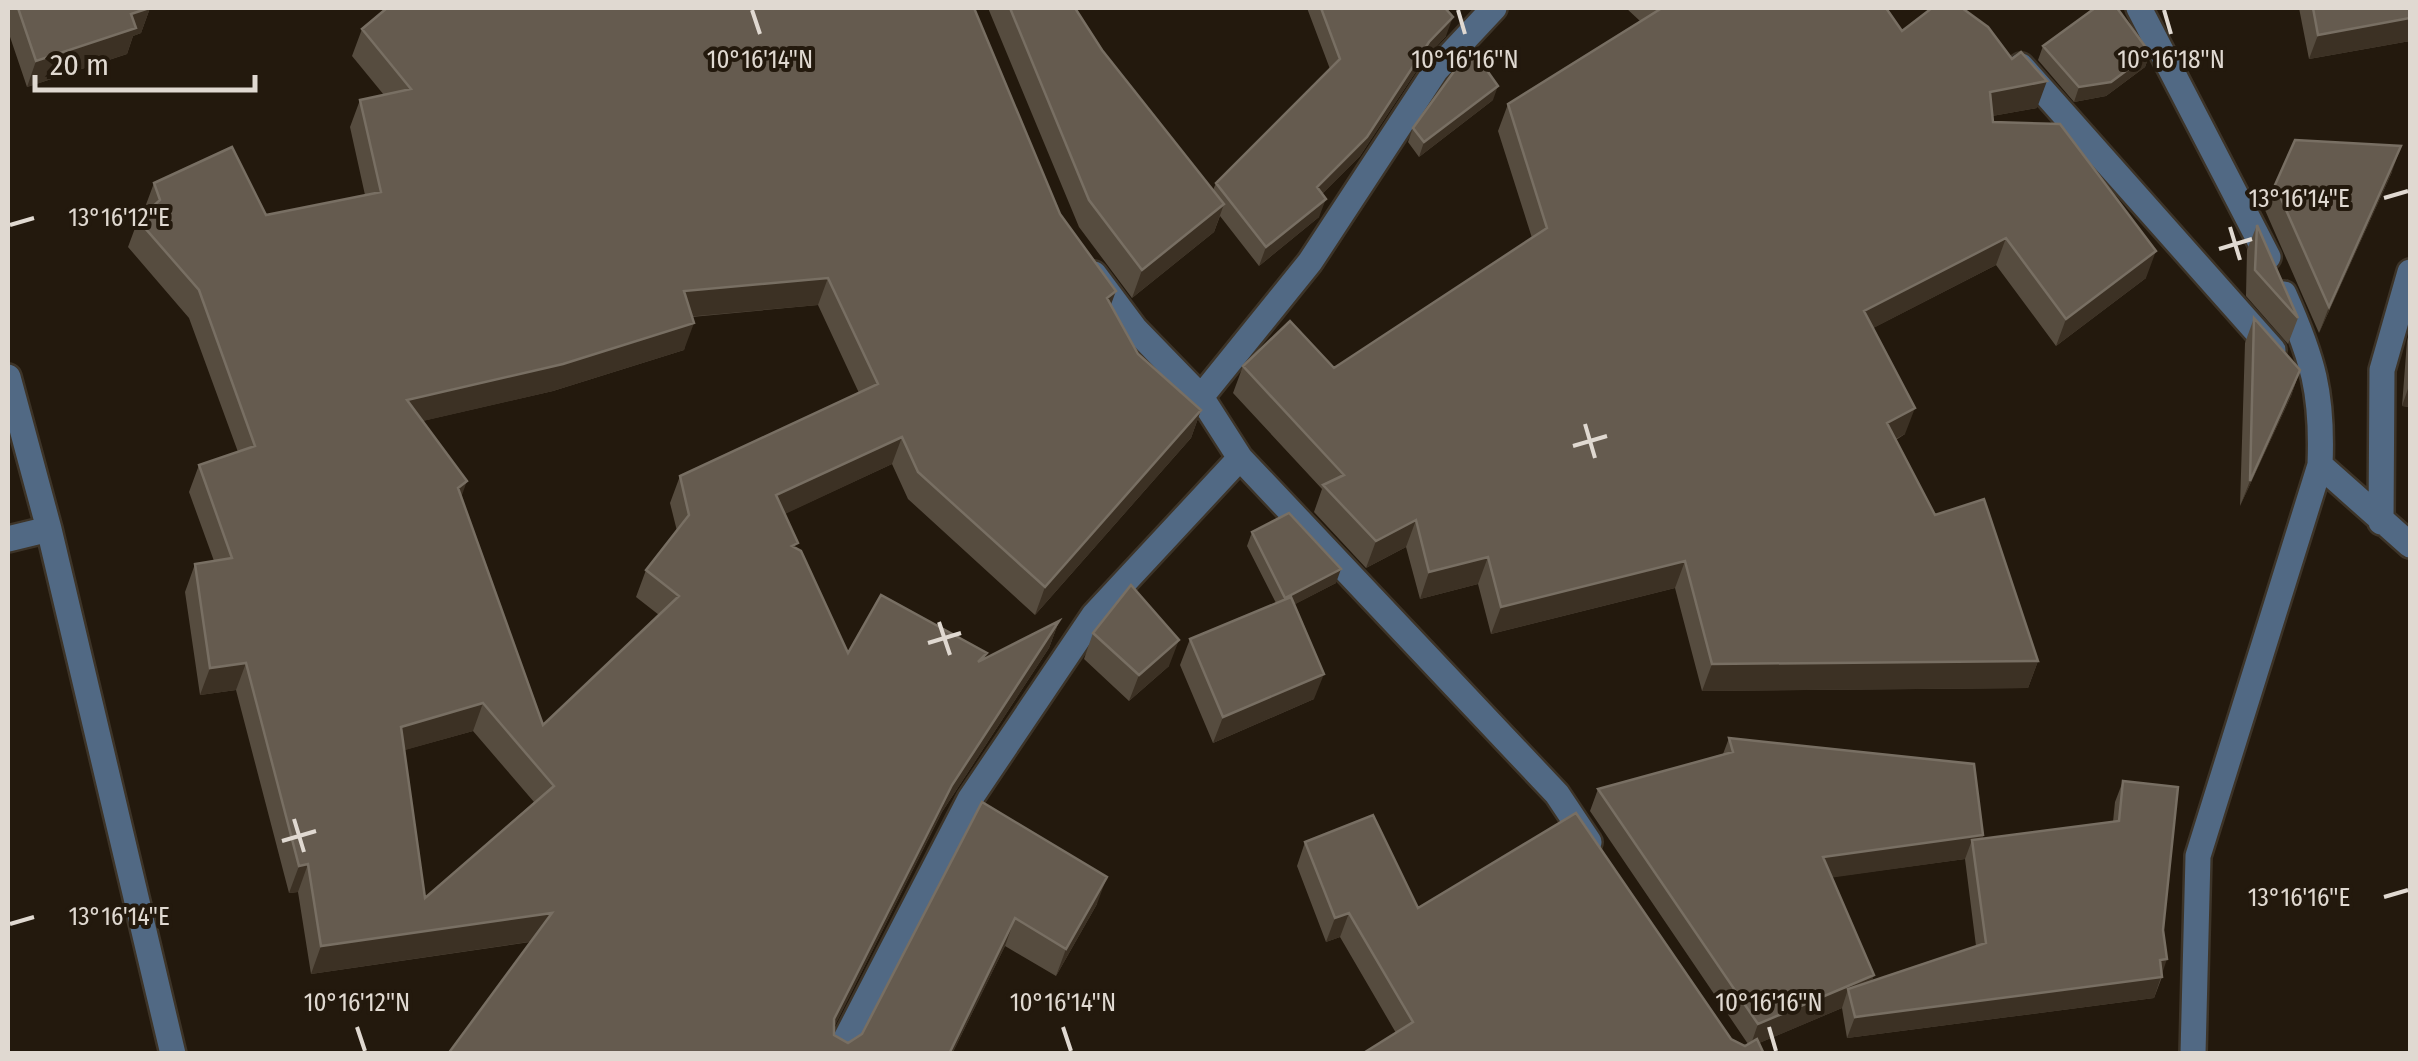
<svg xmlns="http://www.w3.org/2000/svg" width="2418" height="1061" viewBox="0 0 2418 1061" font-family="'Fira Sans Condensed',sans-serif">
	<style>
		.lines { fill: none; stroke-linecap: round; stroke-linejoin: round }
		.minor-casing { stroke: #3d3428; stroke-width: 30 }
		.minor { stroke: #516984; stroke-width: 25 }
		.wall { fill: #564c3f; fill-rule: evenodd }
		.shaded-wall { fill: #3c3124 }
		.building { fill: #655b4f; stroke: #786f63; stroke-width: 2.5; fill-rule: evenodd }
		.ticks { fill: none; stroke: #e0d9d1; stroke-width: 4 }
		.ticks-label { font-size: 25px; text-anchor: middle; fill: #e0d9d1; stroke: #23190d; stroke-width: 8; stroke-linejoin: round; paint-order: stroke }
	</style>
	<rect width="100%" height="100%" fill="#23190d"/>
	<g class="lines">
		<defs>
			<path id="minor" d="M 2139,8 L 2268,257
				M 2021,66 L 2273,350
				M 1094,274 L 1135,329 L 1201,397 L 1240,458 L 1557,794 L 1589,842
				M 8,377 L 49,529 L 173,1054
				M 1201,397 L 1310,262 L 1436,70 L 1494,8
				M 2320,465 L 2410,545
				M 2381,522 L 2382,370 L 2410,272
				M 8,539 L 49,529
				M 838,1054 L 970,799 L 1094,615 L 1240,458
				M 2193,1054 L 2198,856 L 2320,465 C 2323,393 2313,359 2284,294"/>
		</defs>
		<!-- minor casing -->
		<use href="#minor" class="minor-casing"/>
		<!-- minor -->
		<use href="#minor" class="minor"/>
	</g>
	<!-- wall -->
	<path class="wall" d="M 8,8 L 150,8 L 141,33 L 133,36 L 127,54 L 27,87 L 8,31 Z
		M 988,8 L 1075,8 L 1102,50 L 1213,190 L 1216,183 L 1330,69 L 1307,8 L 1445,8 L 1446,36 L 1423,61 L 1360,156 L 1322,194 L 1319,217 L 1259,266 L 1220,216 L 1214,232 L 1132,298 L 1079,227 Z
		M 1626,8 L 1886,8 L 1902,31 L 2037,108 L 1992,116 L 1993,122 L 2146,278 L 2056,346 L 1996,265 L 1873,328 L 1905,434 L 1896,440 L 1935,515 L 2038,661 L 2028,688 L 1702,691 L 1675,588 L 1491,634 L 1478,584 L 1420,599 L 1406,547 L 1366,568 L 1314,512 L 1322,489 L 1233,393 L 1243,366 L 1334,368 L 1532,238 L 1498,131 L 1508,104 L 1640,21 Z
		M 2299,8 L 2410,8 L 2410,41 L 2309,59 Z
		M 362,29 L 1060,214 L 1138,354 L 1201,410 L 1191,438 L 1035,615 L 908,499 L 892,464 L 784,514 L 796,548 L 848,653 L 985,659 L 1059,621 L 1049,648 L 942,812 L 834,1027 L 834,1035 L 848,1043 L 862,1034 L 982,802 L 1097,904 L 1056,976 L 1005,946 L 952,1054 L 448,1054 L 530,942 L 311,974 L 298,892 L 289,893 L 236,690 L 200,695 L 185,592 L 195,564 L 214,561 L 189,492 L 199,465 L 238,452 L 189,318 L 128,247 L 138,220 L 145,213 L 144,210 L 154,183 L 266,215 L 365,195 L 350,127 L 360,100 L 384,95 L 352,56 ZM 818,305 L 859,393 L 680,476 L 670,503 L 677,531 L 646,570 L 636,597 L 659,615 L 543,725 L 461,496 L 422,421 L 553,391 L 684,350 L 692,317 ZM 473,731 L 534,802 L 425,898 L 404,750 Z
		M 2043,46 L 2150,53 L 2145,67 L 2106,96 L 2074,102 L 2038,60 Z
		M 1493,100 L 1419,157 L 1408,142 L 1413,128 Z
		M 2392,172 L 2319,333 L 2265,210 L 2275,185 Z
		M 2257,225 L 2298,318 L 2288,344 L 2246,296 L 2247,250 Z
		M 2254,318 L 2300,370 L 2291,396 L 2240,506 L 2245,343 Z
		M 2410,329 L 2410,407 L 2402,406 L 2407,341 Z
		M 1252,532 L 1336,583 L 1295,604 L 1314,699 L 1213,743 L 1180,665 L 1190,639 L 1276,603 L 1247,546 Z
		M 1093,633 L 1169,666 L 1129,701 L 1084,659 Z
		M 1729,738 L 1983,835 L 1982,839 L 2113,822 L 2115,802 L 2123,781 L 2163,930 L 2162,977 L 2154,998 L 1847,1038 L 1842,1008 L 1759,1043 L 1764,1054 L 1396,1033 L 1340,937 L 1326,942 L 1297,866 L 1305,842 L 1418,908 L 1745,1046 L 1748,1044 L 1590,811 L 1598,789 L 1723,754 ZM 1965,859 L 1976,946 L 1871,982 L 1874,975 L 1832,877 Z"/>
	<!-- shaded-wall -->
	<path class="shaded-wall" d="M 150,8 L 141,33 L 133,36 L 127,54 L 27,87 L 36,61 L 131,14 Z
		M 1453,17 L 1446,36 L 1423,61 L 1360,156 L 1310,206 L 1317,187 L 1429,42 Z
		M 2410,18 L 2410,41 L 2309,59 L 2318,35 Z
		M 2150,53 L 2145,67 L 2106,96 L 2074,102 L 2079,87 Z
		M 2047,81 L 2037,108 L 1981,118 L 1990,92 Z
		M 1498,86 L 1493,100 L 1419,157 L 1424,142 Z
		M 2401,146 L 2392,172 L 2319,333 L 2329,307 Z
		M 1326,199 L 1319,217 L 1259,266 L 1266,247 Z
		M 1224,204 L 1214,232 L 1132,298 L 1142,270 Z
		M 2006,238 L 1996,265 L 1854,338 L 1864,311 Z
		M 2156,251 L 2146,278 L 2056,346 L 2066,319 Z
		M 828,278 L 818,305 L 674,318 L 684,291 Z
		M 1116,291 L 1106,318 L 1107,298 Z
		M 694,323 L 684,350 L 553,391 L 397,427 L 407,400 Z
		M 2300,370 L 2291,396 L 2240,506 L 2250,481 Z
		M 2410,383 L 2410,407 L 2402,406 Z
		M 1915,408 L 1905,434 L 1877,449 L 1887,423 Z
		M 1201,410 L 1191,438 L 1035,615 L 1045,587 Z
		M 902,437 L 892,464 L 766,523 L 776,495 Z
		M 467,481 L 457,509 L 458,488 Z
		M 1416,520 L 1406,547 L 1366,568 L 1376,541 Z
		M 1488,557 L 1478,584 L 1420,599 L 1429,572 Z
		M 1685,561 L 1675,588 L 1491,634 L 1501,607 Z
		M 1341,569 L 1336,583 L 1280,612 L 1285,598 Z
		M 1059,621 L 1049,648 L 942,812 L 824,1047 L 834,1019 L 952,785 Z
		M 1179,640 L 1169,666 L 1129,701 L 1139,675 Z
		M 2038,661 L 2028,688 L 1702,691 L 1712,664 Z
		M 246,663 L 236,690 L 200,695 L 210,668 Z
		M 1324,674 L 1314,699 L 1213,743 L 1223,717 Z
		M 483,703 L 473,731 L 391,754 L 401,727 Z
		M 1983,835 L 1975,857 L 1972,840 L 1965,859 L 1815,880 L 1823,857 Z
		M 308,864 L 298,892 L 289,893 L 299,866 Z
		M 1107,877 L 1097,904 L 1056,976 L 1066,949 Z
		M 552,913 L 542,940 L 311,974 L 321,946 Z
		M 1349,913 L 1340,937 L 1326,942 L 1335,918 Z
		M 1015,918 L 1005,946 L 952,1054 L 949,1054 Z
		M 2167,959 L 2154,998 L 1847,1038 L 1855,1017 Z
		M 1874,975 L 1865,998 L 1848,989 L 1842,1008 L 1750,1047 L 1758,1024 Z"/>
	<!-- building -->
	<path class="building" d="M 18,8 L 149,8 L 131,14 L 136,28 L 36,61 Z
		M 387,8 L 974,8 L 1060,214 L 1116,291 L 1107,298 L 1138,354 L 1201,410 L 1045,587 L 918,472 L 902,437 L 776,495 L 798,543 L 792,546 L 801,551 L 848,653 L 881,595 L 987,653 L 978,662 L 1059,621 L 952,785 L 834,1019 L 834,1035 L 848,1043 L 862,1034 L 982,802 L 1107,877 L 1066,949 L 1015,918 L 949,1054 L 448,1054 L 552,913 L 321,946 L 308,864 L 299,866 L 246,663 L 210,668 L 195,564 L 232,558 L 199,465 L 255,446 L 199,290 L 138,220 L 160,200 L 154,183 L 232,147 L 266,215 L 381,192 L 360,100 L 411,89 L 362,29 ZM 828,278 L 878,384 L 680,476 L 689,515 L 646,570 L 679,596 L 543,725 L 458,488 L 467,481 L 407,400 L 563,364 L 694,323 L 684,291 ZM 483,703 L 554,786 L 425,898 L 401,727 Z
		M 1010,8 L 1075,8 L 1102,50 L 1224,204 L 1142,270 L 1089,200 Z
		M 1321,8 L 1445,8 L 1453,17 L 1429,42 L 1367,137 L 1317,187 L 1326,199 L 1266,247 L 1216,183 L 1340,59 Z
		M 1662,8 L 1886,8 L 1902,31 L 1932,8 L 1962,8 L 1988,27 L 2012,59 L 2021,52 L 2047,81 L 1990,92 L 1993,122 L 2060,124 L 2156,251 L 2066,319 L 2006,238 L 1864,311 L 1915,408 L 1887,423 L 1935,515 L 1984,499 L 2038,661 L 1712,664 L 1685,561 L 1501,607 L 1488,557 L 1429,572 L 1416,520 L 1376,541 L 1323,485 L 1344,475 L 1243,366 L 1290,321 L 1334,368 L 1547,228 L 1508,104 Z
		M 2095,8 L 2117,8 L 2150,53 L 2111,82 L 2079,87 L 2043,46 Z
		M 2313,8 L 2410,8 L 2410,18 L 2318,35 Z
		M 1471,48 L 1498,86 L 1424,142 L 1413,128 Z
		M 2295,140 L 2401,146 L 2329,307 L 2275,185 Z
		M 2257,225 L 2298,318 L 2255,270 Z
		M 2254,318 L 2300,370 L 2250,481 Z
		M 1289,513 L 1341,569 L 1285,598 L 1252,532 Z
		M 1131,585 L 1179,640 L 1139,675 L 1093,633 Z
		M 1291,597 L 1324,674 L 1223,717 L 1190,639 Z
		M 1729,738 L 1974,764 L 1983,835 L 1823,857 L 1874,975 L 1758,1024 L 1598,789 L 1733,752 Z
		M 2123,781 L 2178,787 L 2163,930 L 2167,959 L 2160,960 L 2162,977 L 1855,1017 L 1848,989 L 1986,943 L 1972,840 L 2119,821 Z
		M 1576,813 L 1731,1039 L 1745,1046 L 1757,1039 L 1764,1054 L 1362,1054 L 1413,1022 L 1349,913 L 1335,918 L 1305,842 L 1373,815 L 1418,908 Z"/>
	<!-- ticks -->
	<path class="ticks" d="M 752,10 L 760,34M 1458,10 L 1465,34M 2164,10 L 2171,34M 2384,198 L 2408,191M 10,225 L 34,218M 2230,227 L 2240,260M 2219,249 L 2252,239M 1585,424 L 1595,458M 1573,446 L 1607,436M 939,622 L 950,655M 928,643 L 961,633M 294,819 L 304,852M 282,841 L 316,831M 2384,897 L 2408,890M 10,924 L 34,917M 357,1027 L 365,1051M 1063,1027 L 1071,1051M 1769,1027 L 1776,1051"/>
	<g class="ticks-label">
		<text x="760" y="68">10°16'14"N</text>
		<text x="1465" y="68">10°16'16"N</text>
		<text x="2171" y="68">10°16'18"N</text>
		<text x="2299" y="207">13°16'14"E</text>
		<text x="119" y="226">13°16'12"E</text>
		<text x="2299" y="906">13°16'16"E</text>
		<text x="119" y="925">13°16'14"E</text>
		<text x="357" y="1011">10°16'12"N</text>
		<text x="1063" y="1011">10°16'14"N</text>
		<text x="1769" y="1011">10°16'16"N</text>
	</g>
	<!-- border -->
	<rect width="2418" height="1061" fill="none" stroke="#e0d9d1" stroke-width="20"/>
	<!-- scale -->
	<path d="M35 75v15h220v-15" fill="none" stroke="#e0d9d1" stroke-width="5"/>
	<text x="50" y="75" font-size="30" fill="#e0d9d1" stroke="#23190d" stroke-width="8" paint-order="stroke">20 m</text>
</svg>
